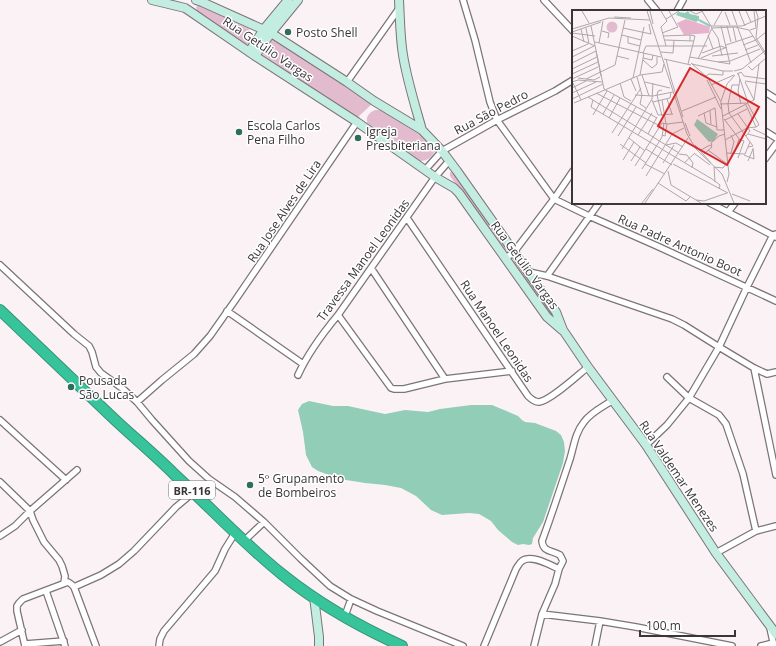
<svg xmlns="http://www.w3.org/2000/svg" width="776" height="646" viewBox="0 0 776 646" font-family="'Open Sans',sans-serif">
	<style>
		.green { fill: #e2bcce }
		.water { fill: #92cdb7 }
		.lines { fill: none; stroke-linecap: round; stroke-linejoin: round }
		.street-casing { stroke: #7c7477; stroke-width: 8 }
		.secondary-casing { stroke: #7c7477; stroke-width: 10 }
		.highway-casing { stroke: #389278; stroke-width: 12 }
		.street { stroke: #fff; stroke-width: 5.5 }
		.secondary { stroke: #c3ede1; stroke-width: 8 }
		.highway { stroke: #37c49b; stroke-width: 10 }
		.poi-dot { fill: #316e5a; stroke: #fff; stroke-width: 1.5 }
		.labels { text-anchor: middle; dominant-baseline: central; stroke-width: 3; stroke-linejoin: round; paint-order: stroke }
		.shield { fill: #fff; stroke: #757274; stroke-width: 1 }
		.shield-label { font-size: 11px; font-weight: bold; fill: #3a3638 }
		.poi-label { font-size: 12px; fill: #3a3638; stroke: #fff; text-anchor: start }
		.street-label { font-size: 12px; fill: #3a3638; stroke: #fff }
		.inset-river { fill: none; stroke: #92cdb7; stroke-width: 2 }
		.inset-road { fill: none; stroke: #aea7aa; stroke-width: 1 }
		.view { fill: #d62828; fill-opacity: 0.15; stroke: #d62828; stroke-width: 2 }
		.inset-edge { fill: none; stroke: #3a3638; stroke-width: 2 }
	</style>
	<rect width="100%" height="100%" fill="#fbf2f6"/>
	<!-- green -->
	<path class="green" d="M 200,5 L 249,29 L 253,34 L 255,39 C 250,45 247,45 240,42 L 197,12 L 196,7 Z
		M 274,37 L 372,104 L 357,118 L 262,54 Z
		M 375,110 L 380,110 L 427,139 L 433,146 L 435,151 C 430,159 427,161 418,161 L 368,125 C 365,118 368,113 375,110 Z
		M 450,172 L 452,172 L 455,174 L 507,247 L 506,250 L 503,251 L 501,249 L 450,176 Z
		M 515,260 L 555,314 L 553,317 L 551,317 L 512,262 Z"/>
	<!-- water -->
	<path class="water" d="M 309,401 L 333,406 L 348,406 L 385,414 L 405,410 L 428,412 L 440,409 L 471,405 L 492,405 L 518,416 L 522,420 L 525,422 L 535,423 L 556,431 L 561,435 L 564,442 L 565,451 L 563,463 L 543,522 L 533,538 L 532,544 L 529,545 L 523,544 L 518,545 L 512,542 L 498,530 L 491,521 L 479,514 L 469,513 L 442,515 L 431,510 L 416,496 L 401,488 L 385,485 L 365,483 L 340,479 L 318,471 L 312,467 L 306,455 L 303,432 L 298,410 L 302,404 Z"/>
	<g class="lines">
		<defs>
			<path id="street" d="M 463,0 L 475,40 L 490,102 L 497,120 L 554,199 L 589,216 L 657,246 L 776,301
				M 544,0 L 573,31
				M 648,0 L 657,11
				M 677,11 L 683,0
				M 347,82 L 400,7
				M 765,92 L 776,99
				M 765,131 L 776,138
				M 765,159 L 776,144
				M 425,170 L 442,151 L 497,120 L 555,91 L 573,80
				M 710,203 L 776,237
				M 728,212 L 735,203
				M 407,218 L 528,396 C 531,399 535,402 539,402 C 550,401 578,375 588,367
				M 506,258 L 514,252 L 554,199 L 573,171
				M 0,265 L 74,334 L 89,346 L 92,352 L 96,367 L 101,373 L 122,388 L 137,402 L 152,420 L 189,461 L 209,479 L 235,497 L 264,522 L 300,558 L 330,586 L 351,599 L 377,611 L 463,646
				M 371,268 L 445,379
				M 529,272 L 547,276 L 672,319 L 684,325 L 719,347 L 754,368 L 767,374 L 776,372
				M 547,276 L 599,203
				M 227,311 L 303,364
				M 338,315 L 391,388 L 394,389 L 404,389 L 445,379 L 512,371
				M 754,368 L 776,475
				M 298,375 C 308,353 323,333 338,315 L 435,177 L 449,161
				M 667,377 L 689,398 L 719,415 L 726,424 L 743,474 L 756,531
				M 137,402 L 162,380 L 194,354 L 210,336 L 236,299 L 357,122
				M 0,420 L 66,480
				M 646,445 L 667,425 L 689,398 L 719,347 L 747,287 L 773,235 L 776,234
				M 0,482 L 30,511 L 33,520 L 44,542 L 59,560 L 62,566 L 65,576 L 64,583
				M 0,536 L 15,526 L 30,511 L 77,470
				M 244,541 L 264,522
				M 716,553 L 756,531 L 776,526
				M 559,569 L 563,561 L 560,555 C 551,550 543,552 542,541 C 552,514 561,486 570,459 C 574,446 575,433 584,422 C 591,412 603,407 613,400
				M 74,587 L 101,575 L 119,564 L 134,551 L 176,507 L 194,492
				M 46,591 L 65,646
				M 542,614 L 600,621 L 636,627 L 732,646
				M 345,616 L 351,599
				M 770,628 L 774,646
				M 0,642 L 22,630
				M 25,644 L 64,641
				M 25,646 L 17,611 L 17,606 L 19,603 L 23,599 L 68,582 L 71,584 L 74,587 L 96,646
				M 159,646 L 160,639 L 164,631 L 215,571 L 225,549 L 235,533
				M 484,646 L 516,569 C 518,566 519,563 522,561 C 531,554 550,565 559,569 L 555,584 L 542,614 L 534,646
				M 595,646 L 600,621
				M 761,646 L 773,643"/>
			<path id="secondary" d="M 152,0 L 185,8 L 191,12 L 255,56 L 357,122 L 435,177 L 454,188 L 459,193 L 547,317 L 562,330
				M 196,0 L 202,2 L 271,33 L 347,82 L 374,101 L 422,130 L 442,151 L 457,171 L 545,296 L 556,312 L 563,330 L 588,367 L 646,445 L 716,553 L 776,634
				M 399,0 C 400,18 400,37 403,55 C 407,80 415,105 422,130
				M 249,52 L 264,29 L 288,0
				M 255,56 L 271,33 L 298,0
				M 314,597 L 319,637 L 319,646"/>
			<path id="highway" d="M 0,310 C 37,345 74,381 112,417 C 132,436 154,454 174,474 C 210,507 244,544 283,575 C 319,604 360,627 402,646"/>
		</defs>
		<!-- street casing -->
		<use href="#street" class="street-casing"/>
		<!-- secondary casing -->
		<use href="#secondary" class="secondary-casing"/>
		<!-- highway casing -->
		<use href="#highway" class="highway-casing"/>
		<!-- street -->
		<use href="#street" class="street"/>
		<!-- secondary -->
		<use href="#secondary" class="secondary"/>
		<!-- highway -->
		<use href="#highway" class="highway"/>
	</g>
	<!-- markers -->
	<g class="poi-dot">
		<circle cx="288" cy="32" r="4"/>
		<circle cx="239" cy="132" r="4"/>
		<circle cx="358" cy="138" r="4"/>
		<circle cx="71" cy="387" r="4"/>
		<circle cx="250" cy="485" r="4"/>
	</g>
	<g class="labels">
		<!-- shield labels -->
		<rect class="shield" x="169" y="481" width="46" height="18" rx="3"/>
		<g class="shield-label">
			<text x="192" y="490">BR-116</text>
		</g>
		<!-- poi labels -->
		<g class="poi-label">
			<text x="296" y="32">Posto Shell</text>
			<text x="247" y="125">Escola Carlos<tspan x="247" dy="14">Pena Filho</tspan></text>
			<text x="366" y="131">Igreja<tspan x="366" dy="14">Presbiteriana</tspan></text>
			<text x="79" y="380">Pousada<tspan x="79" dy="14">São Lucas</tspan></text>
			<text x="258" y="478">5º Grupamento<tspan x="258" dy="14">de Bombeiros</tspan></text>
		</g>
		<!-- street labels -->
		<g class="street-label">
			<text transform="translate(268 49) rotate(34)">Rua Getúlio Vargas</text>
			<text transform="translate(491 112) rotate(-28)">Rua São Pedro</text>
			<text transform="translate(284 211) rotate(-56)">Rua Jose Alves de Lira</text>
			<text transform="translate(680 245) rotate(24)">Rua Padre Antonio Boot</text>
			<text transform="translate(363 260) rotate(-54)">Travessa Manoel Leonidas</text>
			<text transform="translate(525 265) rotate(54)">Rua Getúlio Vargas</text>
			<text transform="translate(497 331) rotate(56)">Rua Manoel Leonidas</text>
			<text transform="translate(679 476) rotate(56)">Rua Valdemar Menezes</text>
		</g>
	</g>
	<!-- overview -->
	<g transform="translate(572 10)">
		<rect width="194" height="194" fill="#fbf2f6"/>
		<path d="M34.5 17a5.5 5.5 0 1 1 11 0a5.5 5.5 0 1 1-11 0Z" fill="#e2bcce"/>
		<path d="M 114,9 L 138,17 L 137,23 L 112,25 L 105,13 Z" fill="#e7b2cc"/>
		<path d="M 116,1 L 118,4 L 127,6 L 127,10 L 124,12 L 104,5 L 106,2 L 113,3 ZM 125,109 L 146,124 L 142,131 L 137,132 L 122,115 Z" fill="#92cdb7"/>
		<path class="inset-river" d="M 127,10 L 138,16"/>
		<path class="inset-road" d="M 10,1 L 17,13M 75,1 L 115,124 L 124,139 L 150,164 L 162,193M 78,1 L 81,14M 89,1 L 95,11 L 89,17 L 94,36M 118,1 L 124,4 L 131,1M 160,1 L 165,15M 167,1 L 173,16M 174,1 L 179,12M 184,1 L 186,7 L 184,28 L 193,42M 153,2 L 158,15M 42,7 L 59,8M 94,9 L 107,1M 142,15 L 150,1M 19,16 L 32,79M 139,16 L 170,16 L 194,6M 155,16 L 159,32M 165,16 L 179,53M 161,17 L 164,31M 14,18 L 17,34M 51,18 L 79,24 L 77,14M 140,18 L 163,17 L 177,20 L 194,46M 0,19 L 37,8 L 78,10M 9,19 L 12,32M 140,19 L 146,28 L 150,46M 178,20 L 184,18 L 182,1M 30,21 L 37,23 L 36,28M 0,22 L 29,12M 0,23 L 23,26M 90,23 L 106,17 L 97,1M 50,25 L 69,30M 136,25 L 141,39M 0,26 L 23,36M 91,26 L 118,25 L 118,31M 56,27 L 56,33 L 68,36M 93,30 L 122,31M 23,32 L 89,47M 27,33 L 31,11M 154,35 L 181,26M 171,35 L 184,30 L 194,22M 173,40 L 186,35M 0,41 L 16,34M 24,41 L 29,66M 89,42 L 101,43 L 102,30M 71,43 L 74,36 L 135,36M 130,43 L 149,36 L 154,38M 45,46 L 57,49M 140,46 L 166,43M 0,47 L 22,36M 118,47 L 158,54 L 149,16M 71,48 L 80,50 L 81,45M 129,48 L 155,37M 92,49 L 119,55M 94,49 L 99,69M 126,49 L 140,18 L 130,1M 71,50 L 80,58 L 85,54 L 85,47M 146,52 L 158,51 L 188,39M 0,53 L 24,41M 119,53 L 136,68 L 149,92 L 157,164 L 155,172M 116,54 L 123,26 L 118,25M 120,54 L 151,61 L 161,61M 176,56 L 180,60 L 194,48M 0,59 L 25,47M 162,61 L 170,59 L 194,40M 166,63 L 176,93M 0,64 L 26,52M 165,64 L 169,62 L 172,66 L 194,69M 68,65 L 72,43M 70,65 L 77,86M 65,67 L 70,85 L 68,94 L 74,98M 133,67 L 137,64 L 151,65 L 151,61M 6,68 L 22,70 L 28,67M 61,68 L 72,17M 0,69 L 26,57M 14,69 L 43,55 L 53,10M 59,69 L 64,81M 99,69 L 111,107M 168,69 L 166,81 L 169,94M 135,70 L 149,99M 173,71 L 194,74M 0,72 L 6,70 L 30,72M 73,72 L 98,78M 173,72 L 182,90M 1,73 L 9,90M 48,73 L 52,87 L 59,91M 139,75 L 162,65M 167,75 L 160,75 L 156,94 L 157,103 L 181,136 L 176,137M 0,78 L 14,71M 32,79 L 85,108M 0,83 L 24,72M 24,83 L 88,116M 63,85 L 81,86 L 101,82M 16,87 L 107,143M 0,89 L 31,74M 95,89 L 100,104M 21,90 L 19,97 L 140,169 L 148,175 L 147,179M 80,90 L 86,105 L 101,104M 90,90 L 94,114M 149,91 L 155,74 L 163,65M 81,92 L 98,88 L 99,82M 2,93 L 68,65 L 90,62 L 92,54M 148,94 L 176,93M 176,94 L 187,115 L 184,117M 143,98 L 145,120 L 152,120M 110,101 L 144,87M 138,101 L 139,114M 132,103 L 134,113 L 145,117M 31,104 L 42,85M 166,104 L 178,121 L 174,126M 21,105 L 35,81M 90,106 L 85,85 L 86,81 L 90,80M 126,106 L 143,98M 151,106 L 182,90 L 187,54M 37,108 L 48,88M 152,109 L 168,130 L 172,131 L 166,148M 153,110 L 175,99M 113,113 L 118,126M 95,114 L 111,112M 88,116 L 90,113 L 95,114 L 93,126 L 90,125M 181,119 L 194,125M 40,123 L 69,78M 76,124 L 85,107M 176,124 L 194,129M 66,125 L 80,103M 159,125 L 162,132 L 159,143M 46,126 L 64,97M 57,128 L 73,141M 153,130 L 175,118 L 184,117 L 174,95M 48,134 L 74,153M 94,135 L 104,133 L 111,137M 123,135 L 139,153M 140,136 L 139,133 L 147,126 L 153,124M 50,139 L 80,89 L 81,73M 74,139 L 100,155M 129,140 L 138,135 L 140,137 L 132,144M 136,140 L 155,154M 154,143 L 173,144 L 178,132M 107,144 L 115,145 L 121,153 L 120,158M 123,144 L 138,155M 162,144 L 167,129M 172,145 L 182,149 L 181,138M 51,150 L 62,132M 59,151 L 68,137M 176,151 L 181,139M 91,153 L 102,135M 112,153 L 123,143M 73,154 L 93,164M 101,154 L 156,183M 63,156 L 88,116M 70,159 L 90,127 L 92,113M 96,161 L 99,175 L 129,193M 74,166 L 100,124 L 112,118M 143,172 L 142,157 L 151,158 L 155,153M 86,173 L 114,191 L 118,187M 160,184 L 178,191M 124,190 L 132,191 L 155,183M 70,193 L 81,179M 73,193 L 116,128"/>
		<path class="view" d="M 118,58 L 187,97 L 155,155 L 86,116 Z"/>
		<rect width="194" height="194" class="inset-edge"/>
	</g>
	<!-- scale -->
	<path d="M640 630v6h95v-6" fill="none" stroke="#3a3638" stroke-width="2"/>
	<text x="646" y="630" font-size="12" fill="#3a3638" stroke="#ffffff" stroke-width="3" paint-order="stroke">100 m</text>
</svg>
